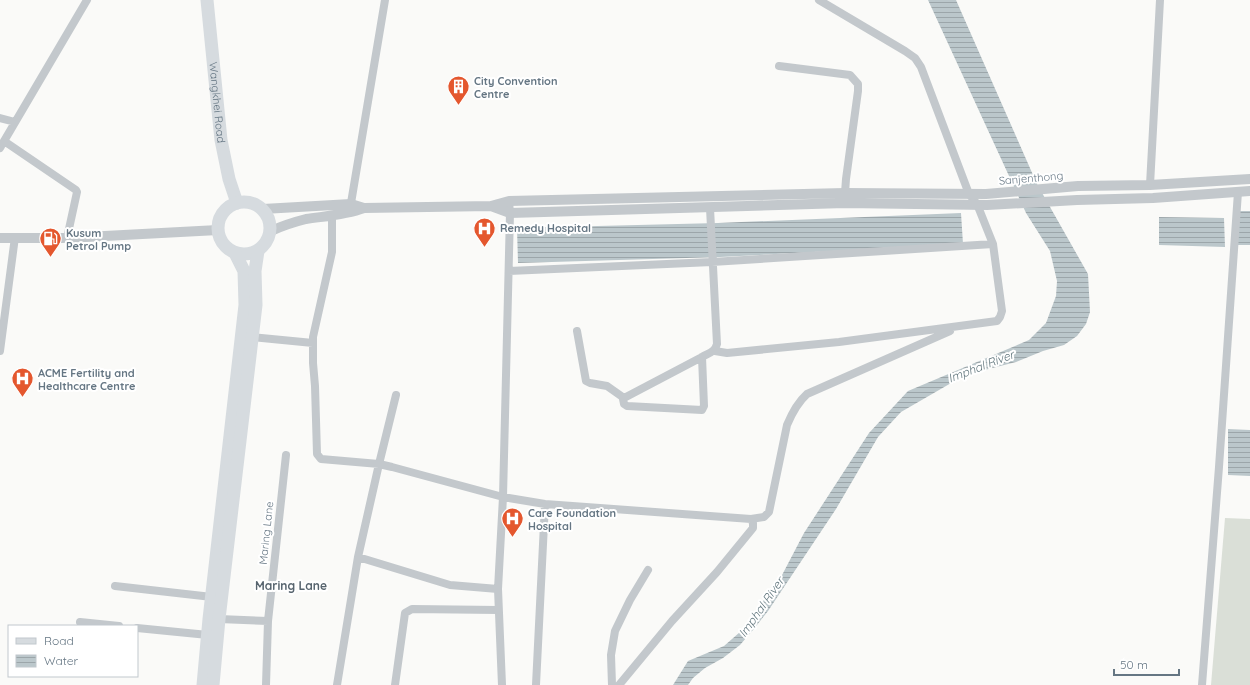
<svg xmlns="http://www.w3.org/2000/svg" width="1250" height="685" viewBox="0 0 1250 685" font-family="Quicksand,sans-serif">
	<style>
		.pitch { fill: #dadfd7 }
		.water { fill: url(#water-rules) }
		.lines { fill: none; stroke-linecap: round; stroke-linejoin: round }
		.minor { stroke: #c3c8cc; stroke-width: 8 }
		.tertiary { stroke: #c3c8cc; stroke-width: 10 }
		.primary { stroke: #d6dbdf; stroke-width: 13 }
		.labels { text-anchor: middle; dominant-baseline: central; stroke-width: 4; stroke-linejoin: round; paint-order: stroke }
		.poi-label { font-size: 11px; font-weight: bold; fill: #657683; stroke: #fff; text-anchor: start }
		.street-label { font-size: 11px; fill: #657683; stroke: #fff }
		.water-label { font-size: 12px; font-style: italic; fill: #60757c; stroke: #fff }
		.neighbourhood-label { font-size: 12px; font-weight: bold; fill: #57646e; stroke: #fff }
	</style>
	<defs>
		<pattern id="water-rules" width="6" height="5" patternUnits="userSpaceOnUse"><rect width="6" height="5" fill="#bbc7cb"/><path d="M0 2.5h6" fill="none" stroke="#9ca6aa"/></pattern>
	</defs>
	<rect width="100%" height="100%" fill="#fafaf8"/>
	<!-- pitch -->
	<path class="pitch" d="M 1225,518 L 1250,519 L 1250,685 L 1211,685 Z"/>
	<!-- water -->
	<path class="water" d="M 928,0 L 956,0 L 1037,184 L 1088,274 L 1090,312 L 1086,324 L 1077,336 L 1064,345 L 1043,351 L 1016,362 L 965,375 L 901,412 L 878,437 L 836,509 L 768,611 L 753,630 L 740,645 L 723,658 L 705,668 L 693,678 L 688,685 L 673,685 L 688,661 L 724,646 L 740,632 L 781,577 L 804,533 L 869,433 L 908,391 L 1029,340 L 1046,323 L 1056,296 L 1057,281 L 1050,251 L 1026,213 Z
		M 1238,211 L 1250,211 L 1250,245 L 1238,245 Z
		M 961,213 L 963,244 L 720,257 L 518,263 L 517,228 L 718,223 Z
		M 1159,217 L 1224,218 L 1225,247 L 1159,245 Z
		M 1228,429 L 1250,430 L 1250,476 L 1228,475 Z"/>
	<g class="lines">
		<!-- minor -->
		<path class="minor" d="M 819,0 L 905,51 L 915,58 L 921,67 L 969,194 L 977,204 L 993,244
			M 779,66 L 850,75 L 858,84 L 858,91 L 846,179 L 845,193
			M 0,118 L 15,122
			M 4,141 L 76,190 L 77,192 L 67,238
			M 0,148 L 87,0
			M 1150,185 L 1160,0
			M 350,209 L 385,0
			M 332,216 L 332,252 L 313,337 L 313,363 L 315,386 L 317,454 L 321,459 L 379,464 L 392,467 L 503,497 L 545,504 L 751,519 L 753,523 L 753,528 L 717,572 L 672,621 L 619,685
			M 509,271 L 712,262 L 993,244 L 1002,311 L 1000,317 L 997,321 L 839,342 L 727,353 L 715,351
			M 577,331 L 586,381 L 590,383 L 607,386 L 624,398
			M 252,337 L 313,343
			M 0,351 L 15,237
			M 702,357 L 704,406 L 702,410 L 627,406 L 624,404 L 623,399 L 624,398 L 702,357 C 709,353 715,352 717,344 L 710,208
			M 751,519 L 764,517 L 769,512 L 787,425 C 792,413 797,403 807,394 L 950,331
			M 358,557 L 450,585 L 498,589
			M 115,586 L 212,597
			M 219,619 L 268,621
			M 80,622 L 119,626
			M 137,628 L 208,635
			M 266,685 L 268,621 L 286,455
			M 337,685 L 358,557 L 379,464 L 396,395
			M 395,685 L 405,613 L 412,609 L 498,610
			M 502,685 L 498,589 L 503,497 L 510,213 L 509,201
			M 536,685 L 545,504
			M 612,685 L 611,655 L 615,631 L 630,600 L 648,570
			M 1202,685 L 1219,467 L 1238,192"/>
		<!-- tertiary -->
		<path class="tertiary" d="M 491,206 L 510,213 L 845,203 L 987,205 L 1077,200 L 1153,198 L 1250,191
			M 263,209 L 351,204 L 364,208
			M 271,231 C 282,226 294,222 306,219 C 326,216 345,215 364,208 L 491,206 L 509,201 L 845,193 L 986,194 L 1078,186 L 1150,185 L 1250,179
			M 0,238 L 67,238 L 218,230"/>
		<!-- primary -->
		<g class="primary">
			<path id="s1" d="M 207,0 L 221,140 L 229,179 L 237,203"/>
			<circle cx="244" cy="228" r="26"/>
			<path d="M 203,685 L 209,619 L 245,305 L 244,271 L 235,253"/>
			<path d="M 213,685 L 219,619 L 256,305 L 255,271 L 258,251"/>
		</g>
	</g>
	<!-- icons -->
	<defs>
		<symbol id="building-pin" viewBox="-11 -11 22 30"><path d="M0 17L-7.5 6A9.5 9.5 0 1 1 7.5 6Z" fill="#e4572e" stroke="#fff"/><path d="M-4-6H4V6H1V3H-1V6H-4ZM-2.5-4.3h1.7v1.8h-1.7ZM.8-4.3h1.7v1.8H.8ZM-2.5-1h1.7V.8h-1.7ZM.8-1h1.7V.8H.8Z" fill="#fff"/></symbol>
		<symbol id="hospital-pin" viewBox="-11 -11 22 30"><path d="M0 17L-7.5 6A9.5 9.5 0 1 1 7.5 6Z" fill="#e4572e" stroke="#fff"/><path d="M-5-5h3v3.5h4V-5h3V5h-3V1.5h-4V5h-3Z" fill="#fff"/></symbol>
		<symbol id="fuel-pin" viewBox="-11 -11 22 30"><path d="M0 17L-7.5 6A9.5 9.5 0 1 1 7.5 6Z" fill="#e4572e" stroke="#fff"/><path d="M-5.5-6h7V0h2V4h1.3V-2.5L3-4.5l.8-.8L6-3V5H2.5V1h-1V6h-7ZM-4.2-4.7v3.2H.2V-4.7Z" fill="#fff"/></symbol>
	</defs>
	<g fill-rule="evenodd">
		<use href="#building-pin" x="446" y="74" width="25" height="34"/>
		<use href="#hospital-pin" x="472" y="216" width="25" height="34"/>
		<use href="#fuel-pin" x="38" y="226" width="25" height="34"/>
		<use href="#hospital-pin" x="10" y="366" width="25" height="34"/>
		<use href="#hospital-pin" x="500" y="506" width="25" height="34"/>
	</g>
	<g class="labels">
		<!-- poi labels -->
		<g class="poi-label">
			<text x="474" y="81">City Convention<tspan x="474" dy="13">Centre</tspan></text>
			<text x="500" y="228">Remedy Hospital</text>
			<text x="66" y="233">Kusum<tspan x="66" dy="13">Petrol Pump</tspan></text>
			<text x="38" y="373">ACME Fertility and<tspan x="38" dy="13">Healthcare Centre</tspan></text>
			<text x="528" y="513">Care Foundation<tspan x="528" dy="13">Hospital</tspan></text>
		</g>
		<!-- street labels -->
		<g class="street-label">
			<text stroke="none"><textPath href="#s1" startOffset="103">Wangkhei Road</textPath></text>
			<text transform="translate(1031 178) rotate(-5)">Sanjenthong</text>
			<text transform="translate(266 533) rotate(-84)">Maring Lane</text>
		</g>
		<!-- water labels -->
		<g class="water-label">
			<text transform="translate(981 366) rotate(-21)">Imphal River</text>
			<text transform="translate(761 607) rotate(-55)">Imphal River</text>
		</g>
		<!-- neighbourhood labels -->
		<g class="neighbourhood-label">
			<text x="291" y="585">Maring Lane</text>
		</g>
	</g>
	<!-- legend -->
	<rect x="8" y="625" width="130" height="52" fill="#ffffff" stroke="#c1c8cd"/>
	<rect x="16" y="638" width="20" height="6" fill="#d6dbdf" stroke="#c1c8cd"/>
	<text x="44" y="645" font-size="12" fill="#657683">Road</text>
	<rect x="16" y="655" width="20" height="12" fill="url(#water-rules)" stroke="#c1c8cd"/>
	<text x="44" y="665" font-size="12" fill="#657683">Water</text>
	<!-- scale -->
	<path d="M1114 669v6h65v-6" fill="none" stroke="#657683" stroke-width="2"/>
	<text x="1120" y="669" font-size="12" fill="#657683" stroke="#ffffff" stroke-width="3" paint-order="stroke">50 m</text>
</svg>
